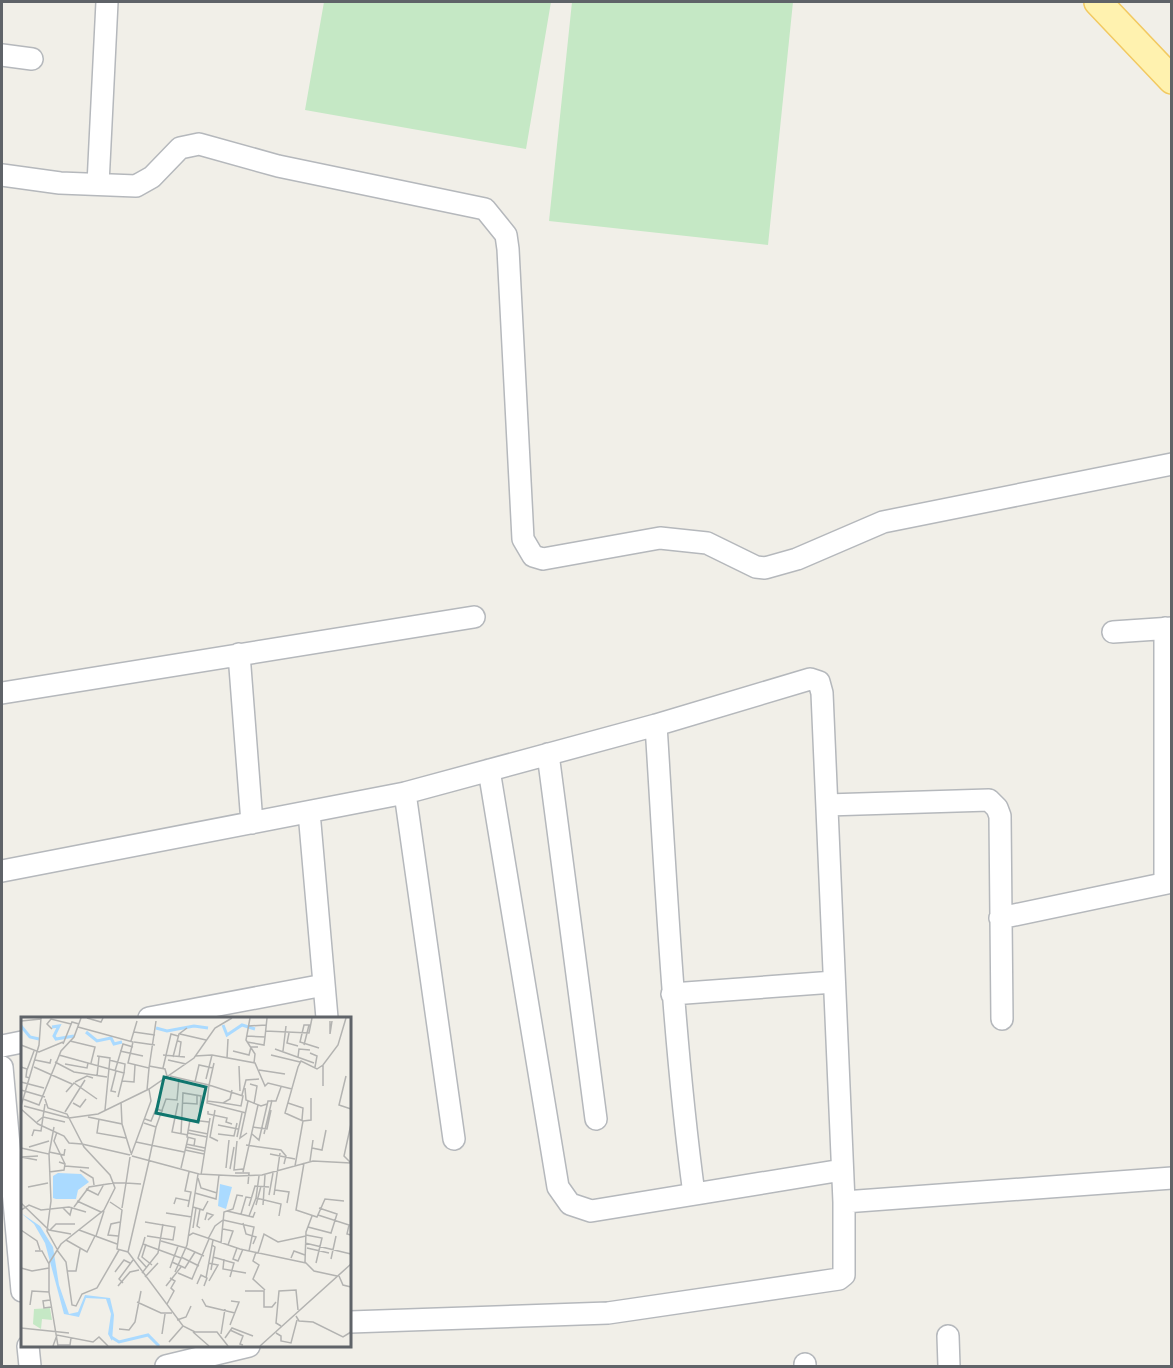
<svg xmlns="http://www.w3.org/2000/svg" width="1173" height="1368" viewBox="0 0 1173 1368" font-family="Barlow,sans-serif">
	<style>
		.green { fill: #c5e8c5 }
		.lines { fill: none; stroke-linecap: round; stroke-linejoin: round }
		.minor-casing { stroke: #b5b8bc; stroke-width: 24 }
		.major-casing { stroke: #f2c960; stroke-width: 30 }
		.minor { stroke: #fff; stroke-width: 21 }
		.major { stroke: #fff2af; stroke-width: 27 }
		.inset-river { fill: none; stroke: #aadaff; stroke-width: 3 }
		.inset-road { fill: none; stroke: #b3b3b1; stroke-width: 1.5 }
		.view { fill: #0f766e; fill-opacity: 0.15; stroke: #0f766e; stroke-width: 3 }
		.inset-edge { fill: none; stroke: #5f6368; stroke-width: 3 }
	</style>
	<rect width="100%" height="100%" fill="#f1efe8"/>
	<!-- green -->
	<path class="green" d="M 324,2 L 551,2 L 526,149 L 305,110 Z
		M 572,2 L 793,2 L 768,245 L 549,221 Z"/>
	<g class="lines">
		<defs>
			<path id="minor" d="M 2,55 L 32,59
				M 2,175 L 60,183 L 136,186 L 152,177 L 180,148 L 199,144 L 278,166 L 485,209 L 506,235 L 508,249 L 523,539 L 533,556 L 543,559 L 660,538 L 707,543 L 756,567 L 765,568 L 797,559 L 883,522 L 1172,464
				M 98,184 L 107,2
				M 1165,628 L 1165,883
				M 1113,632 L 1172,628
				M 239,654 L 252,823
				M 2,693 L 474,617
				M 656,725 C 666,882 673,1038 694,1194
				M 548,754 L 596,1119
				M 489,770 L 558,1187 L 570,1204 L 591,1211 L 842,1170
				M 405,793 L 454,1139
				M 827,805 L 989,800 L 997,808 L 1000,816 L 1002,1019
				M 309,812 L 327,1018
				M 2,871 L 405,793 L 656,725 L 810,679 L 819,682 L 822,693 L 844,1202 L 844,1275 L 839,1279 L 608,1313 L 350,1322
				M 1000,918 L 1172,882
				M 672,994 L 834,982
				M 149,1018 L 324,985
				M 2,1046 L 22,1042
				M 2,1067 L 22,1291
				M 844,1202 L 1172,1178
				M 948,1336 L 949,1366
				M 28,1346 L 30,1366
				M 805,1364 L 805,1366
				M 166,1366 L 249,1346"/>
			<path id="major" d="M 1098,2 L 1172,80"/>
		</defs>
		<!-- minor casing -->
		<use href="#minor" class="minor-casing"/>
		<!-- major casing -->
		<use href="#major" class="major-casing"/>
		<!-- minor -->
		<use href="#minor" class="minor"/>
		<!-- major -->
		<use href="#major" class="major"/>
	</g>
	<!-- overview -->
	<g transform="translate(21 1017)">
		<rect width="330" height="330" fill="#f1efe8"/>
		<path d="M 29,291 L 31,303 L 21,302 L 20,312 L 12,307 L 13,292 Z" fill="#c5e8c5"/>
		<path d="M 37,156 L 60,157 L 68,165 L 57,173 L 55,182 L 35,182 L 32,181 L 32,159 ZM 199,167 L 211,170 L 205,192 L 197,189 ZM 0,196 L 19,209 L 32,230 L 38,268 L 48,297 L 57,295 L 64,278 L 89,281 L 93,298 L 91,324 L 87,317 L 90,297 L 85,282 L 65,281 L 58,300 L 43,297 L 24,226 L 13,207 Z" fill="#aadaff"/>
		<path class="inset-river" d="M 202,8 L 206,18 L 221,8 L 234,12M 0,9 L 9,20 L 18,22M 31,10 L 38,9 L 33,19 L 35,22 L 53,19M 135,11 L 146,14 L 173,9 L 187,11M 65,15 L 76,24 L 90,21 L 93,27 L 101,25M 90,320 L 98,325 L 127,318 L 138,329"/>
		<path class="inset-road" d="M 66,1 L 80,5 L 82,1M 229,1 L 225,23 L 234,37 L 233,46M 0,4 L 20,2M 309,4 L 309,17 L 311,4M 289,8 L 283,8 L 279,25 L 298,31M 227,9 L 245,8M 57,10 L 112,25 L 107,46 L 128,51 L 126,73M 31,12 L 26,7 L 30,2 L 50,7M 244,14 L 288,16 L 291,1M 113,15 L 134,18M 268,16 L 266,26 L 277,29M 159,17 L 185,23M 226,19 L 244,20 L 246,1M 49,24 L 74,30 L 70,46M 110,24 L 116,4M 157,24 L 160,25 L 158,40M 113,25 L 134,28M 226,25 L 243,28 L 244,20M 42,27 L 51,5 L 58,7M 0,28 L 18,35 L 42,25M 283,28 L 288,8M 254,32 L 293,46M 99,34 L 122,39M 212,34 L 228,38 L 230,30 L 237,30M 262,34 L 265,9M 289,36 L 296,39 L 294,50M 38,38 L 103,56 L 97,80M 142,38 L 164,40M 250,38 L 279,45M 76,39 L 89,41 L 84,93M 174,39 L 191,38 L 234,46 L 244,69 L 247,66 L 271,72M 152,40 L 158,17 L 166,11M 277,40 L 278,32 L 289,33M 206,41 L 207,22M 14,43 L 29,46 L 30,42M 88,43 L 104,47 L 103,56M 147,43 L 165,47M 34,45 L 53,55 L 86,60M 44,47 L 66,51 L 67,46M 128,49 L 144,52 L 146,59M 218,49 L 219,74M 0,50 L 6,52 L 5,60 L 9,61M 13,50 L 51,67M 128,51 L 135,4M 142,51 L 150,17 L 157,19M 6,53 L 13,34M 238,53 L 264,57M 94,54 L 102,27 L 112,30M 95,54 L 90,74 L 95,75M 76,59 L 78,40M 149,59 L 188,68 L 193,46M 325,59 L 318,88 L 330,92M 185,62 L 191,38M 101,64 L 113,65 L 114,48M 0,65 L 23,71M 54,65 L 66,59 L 72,61M 174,65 L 178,48 L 192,51M 229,67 L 236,69 L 233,87M 302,69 L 302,48M 224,71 L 225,83 L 240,89 L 246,87M 0,73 L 24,80M 45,75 L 53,66 L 76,82M 221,78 L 225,63 L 238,62M 2,82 L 18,88 L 40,34 L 53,20 L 60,1M 24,82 L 27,91 L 46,97 L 63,130 L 89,158 L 94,171 L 83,193 L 40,227 L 28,246 L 28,275 L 37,329M 186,84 L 202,86 L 209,82 L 211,73M 100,85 L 101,107M 52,86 L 59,90 L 65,82M 157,86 L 151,115 L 167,118M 162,86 L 176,87 L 176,78M 202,86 L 220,89 L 222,79 L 188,68 L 186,86 L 225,96M 267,86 L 282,91 L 281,103M 24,87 L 22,100 L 44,105M 0,89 L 18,28 L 20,1M 3,89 L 48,101M 0,92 L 17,107 L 43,119 L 48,126 L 61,127M 194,93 L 189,120 L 197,124M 187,94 L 187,97 L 206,101 L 205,105 L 211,107M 44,95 L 64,63M 67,100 L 101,107 L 110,136M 48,101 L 77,97 L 128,72 L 173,41 L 194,11 L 211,1M 78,102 L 76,116 L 105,121M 124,102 L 130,104 L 135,92 L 142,94M 162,102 L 188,105M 169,103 L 166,120 L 174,122 L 173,129M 282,104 L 290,103 L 290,81M 123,106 L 135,110 L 128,143M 197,108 L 217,112M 135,110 L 145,82 L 156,83 L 158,61M 232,110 L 246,112 L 250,93M 167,113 L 187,117M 36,115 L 33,124 L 44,147M 167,116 L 186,120M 226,116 L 219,121 L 227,84M 160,117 L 162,76 L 180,79 L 178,104M 197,117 L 213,119 L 216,106M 231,117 L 238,123 L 247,84 L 255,84 L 260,70M 243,117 L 251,83M 11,119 L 13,113 L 20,114 L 22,100 L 16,105M 216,120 L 221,96M 216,124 L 213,153 L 222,152M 115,125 L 163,135M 61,127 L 109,138M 165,127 L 184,131M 225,128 L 260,133 L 265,139 L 263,147M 8,130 L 28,124M 165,130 L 183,134M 0,131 L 28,137 L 30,184 L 26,214 L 36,232M 291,131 L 301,133 L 305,113M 164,133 L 183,137M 28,135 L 43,138 L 44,132M 28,137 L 33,110M 249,137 L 274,142M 110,138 L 130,84 L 128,72M 111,139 L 178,157 L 217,159 L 241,158 L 292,144 L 330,146M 16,143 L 0,140 L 17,139M 289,144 L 292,123M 283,146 L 275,193 L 296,200 L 304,182 L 323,184M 330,146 L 323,139 L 330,107M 44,149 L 68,151M 274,149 L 282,104 L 264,96 L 277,50 L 280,44 L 296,52 L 302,48 L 317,28 L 325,1M 160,151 L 167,121M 205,151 L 208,123M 209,152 L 213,130M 59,153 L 72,161 L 73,168M 28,155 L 43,153 L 44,147 L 38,145M 222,155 L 237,88M 214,156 L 228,156 L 227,167M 180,158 L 189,101M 238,159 L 235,181 L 260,187 L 258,199M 177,161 L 180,171 L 196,176M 93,166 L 105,166 L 109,140M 7,170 L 27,166M 65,172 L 77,178 L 83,167M 254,173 L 268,175 L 266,186M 174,176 L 195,182 L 198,158M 248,178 L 252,156M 253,178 L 259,136M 56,184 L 80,195M 89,185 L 101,193 L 96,232 L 107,235 L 162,309 L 174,315 L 196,315 L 207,329M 0,186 L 28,213 L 50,217M 153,187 L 155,181 L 169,184M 235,188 L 240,169M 242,188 L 244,158M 228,189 L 234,169 L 248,170M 53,190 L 68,170 L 93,166M 167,190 L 170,175 L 164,174 L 168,155M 172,190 L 182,193 L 187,184M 42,191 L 49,198 L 51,190M 101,191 L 105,166 L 120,167M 179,192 L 176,209 L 179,211M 0,193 L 8,188 L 20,193 L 48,190 L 65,195M 206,194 L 232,200 L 234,195M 145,196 L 171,200M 220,197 L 225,180 L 231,181M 297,198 L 328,208 L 326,217 L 330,218M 228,199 L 235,181M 291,199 L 285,215 L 284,245 L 293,254 L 316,259M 184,203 L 186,196 L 192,198 L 187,203M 202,203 L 233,210 L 228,234M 124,205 L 154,210 L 152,223 L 126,219M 222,206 L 225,217 L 235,220 L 232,227M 287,210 L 310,216 L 316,197 L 298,191M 172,211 L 175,191M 202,212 L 212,214 L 207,228M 0,213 L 16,224 L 19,233M 29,213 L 35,207 L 54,207M 58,213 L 96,227M 285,218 L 301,221 L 295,246M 75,219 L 83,194M 97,219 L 87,218 L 90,207 L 99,205M 167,219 L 172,216 L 219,232 L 285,246M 124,220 L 122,227 L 160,241M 187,222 L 194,209 L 202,203M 45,223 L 66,235 L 74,219M 140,224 L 165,231M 200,226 L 203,195 L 212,192 L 216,178 L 222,179M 284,226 L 330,237M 122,227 L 117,241 L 126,251M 125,227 L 121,240 L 131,248M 165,231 L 183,239M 216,231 L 212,242 L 217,244 L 222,232M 286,231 L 308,236M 36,233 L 45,245 L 51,288 L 55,289 L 61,277 L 76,271 L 98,233M 14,234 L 21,234 L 28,247M 107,235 L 128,144M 235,235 L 232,244 L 238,248 L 232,262 L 244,273M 237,236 L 243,217 L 257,225 L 285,219M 160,240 L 178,249M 192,240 L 213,246 L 209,260M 270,241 L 273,234 L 284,238M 203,242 L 202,252 L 225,256M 310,242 L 315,219M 151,245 L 164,251 L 174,235M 187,246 L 197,248 L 188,264M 0,251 L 11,254 L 28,251M 149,251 L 157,229M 190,253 L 194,230 L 191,228M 46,254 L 55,254 L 59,232M 94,255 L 103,243 L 109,246M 154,255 L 166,228 L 177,157M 121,256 L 137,236 L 142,207M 157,256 L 171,262 L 188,222M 318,259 L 322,268 L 330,270M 124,260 L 137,246M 185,261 L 192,223M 102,266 L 98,262 L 112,243M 176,267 L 180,258 L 186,261 L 183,269M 97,269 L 109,255 L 118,253M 145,269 L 160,250M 224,274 L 243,274 L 243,290 L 251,290 L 255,285M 181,282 L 185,289 L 214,296M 29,283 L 22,284 L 23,291 L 30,290M 116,285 L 140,296 L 151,296M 146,287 L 153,274 L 150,271 L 154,264 L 149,261M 9,288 L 11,274 L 28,275M 275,299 L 278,304 L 292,305 L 322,320 L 330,315M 156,303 L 165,300 L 170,289M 209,308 L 218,285 L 210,284M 260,309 L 255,306 L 258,274 L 275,273 L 277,293M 0,311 L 48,316M 98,312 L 108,313 L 114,305 L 120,274M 209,313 L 222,319 L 219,327 L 222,328M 172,315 L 188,329M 255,316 L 260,319 L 260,324 L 270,326 L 276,303M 141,317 L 144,297M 200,317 L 204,292M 204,321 L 211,311 L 232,319M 148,325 L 162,309M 37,328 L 49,328 L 50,321M 32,329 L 36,318 L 72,325 L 78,320 L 87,329M 239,329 L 330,247"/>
		<path class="view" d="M 143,60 L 185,70 L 177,105 L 135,96 Z"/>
		<rect width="330" height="330" class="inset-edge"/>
	</g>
	<!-- border -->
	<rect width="1173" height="1368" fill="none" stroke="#5f6368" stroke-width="6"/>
</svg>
